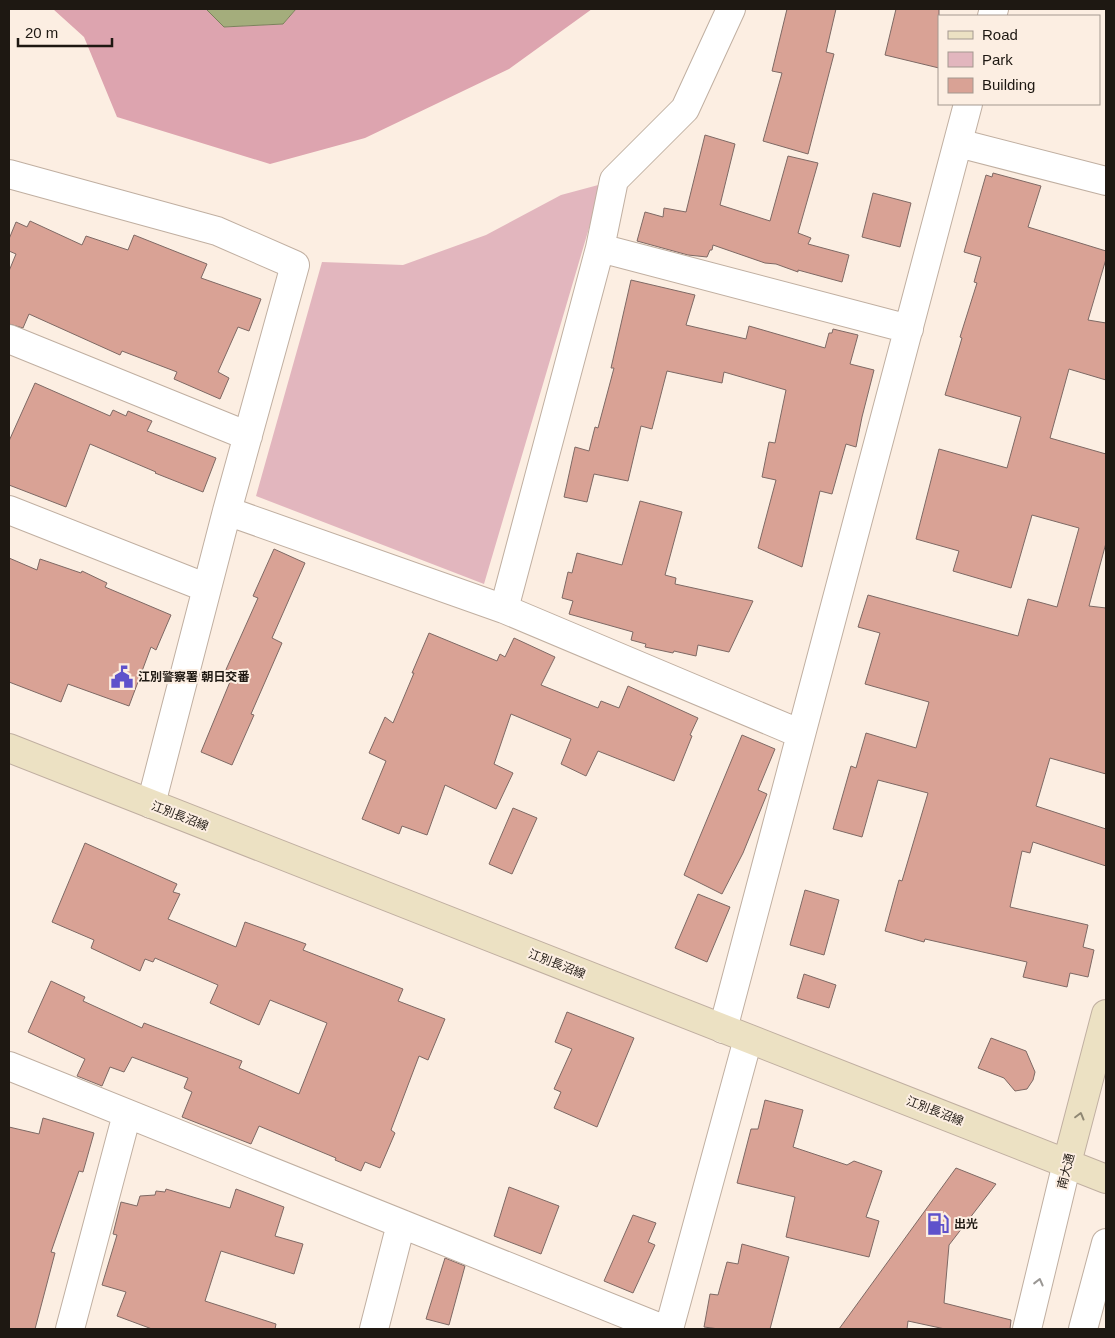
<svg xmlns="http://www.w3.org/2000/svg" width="1115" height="1338" viewBox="0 0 1115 1338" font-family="Arial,'Noto Sans JP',sans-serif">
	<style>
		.green { fill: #e2b6be }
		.forest { fill: #dda4af }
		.water { fill: #a4ad7c; stroke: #7c805c }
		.building { fill: #d9a295; stroke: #7e6964 }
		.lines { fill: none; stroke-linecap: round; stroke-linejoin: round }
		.minor-casing { stroke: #c0afa1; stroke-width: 30 }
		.tertiary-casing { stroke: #c0afa1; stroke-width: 30 }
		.secondary-casing { stroke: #c0afa1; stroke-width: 30 }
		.minor { stroke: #fff; stroke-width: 28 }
		.tertiary { stroke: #fff; stroke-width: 28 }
		.secondary { stroke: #ece1c3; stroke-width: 28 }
		.oneway { stroke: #8f8773 }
		.oneway2 { stroke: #9a9794 }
		.labels { text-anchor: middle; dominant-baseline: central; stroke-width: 4; stroke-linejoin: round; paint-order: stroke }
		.poi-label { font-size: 12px; font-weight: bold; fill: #1e1812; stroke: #fceee2; text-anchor: start }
		.street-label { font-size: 12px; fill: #1e1812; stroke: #fceee2 }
	</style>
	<rect width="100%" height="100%" fill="#fceee2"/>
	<!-- green -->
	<path class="green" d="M 602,184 L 484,584 L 256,496 L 322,262 L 403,265 L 486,235 L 561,195 Z"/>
	<!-- forest -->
	<path class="forest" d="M 53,9 L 206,9 L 224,27 L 283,24 L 296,9 L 592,9 L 509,69 L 365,138 L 270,164 L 117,117 L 84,37 Z"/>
	<!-- water -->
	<path class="water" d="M 206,9 L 296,9 L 283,24 L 224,27 Z"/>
	<!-- building -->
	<path class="building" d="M 787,9 L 836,9 L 826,52 L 834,54 L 808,154 L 763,141 L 782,73 L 772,71 Z
		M 896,9 L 939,9 L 939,68 L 885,55 Z
		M 705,135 L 735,144 L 720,205 L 770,221 L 788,156 L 818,163 L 798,233 L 811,238 L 808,244 L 849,255 L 842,282 L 798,270 L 798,272 L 776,264 L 765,263 L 713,245 L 712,250 L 710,250 L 707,257 L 688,255 L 637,241 L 645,212 L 663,217 L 664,208 L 686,212 Z
		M 993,173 L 1041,186 L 1028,227 L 1106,251 L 1106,259 L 1088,320 L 1106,323 L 1106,380 L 1069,369 L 1050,438 L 1106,454 L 1106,543 L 1089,606 L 1106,608 L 1106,774 L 1050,758 L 1036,806 L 1106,829 L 1106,866 L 1033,842 L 1030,853 L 1022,851 L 1010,907 L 1088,925 L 1083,947 L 1094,950 L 1088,977 L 1070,973 L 1067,987 L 1023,977 L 1027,962 L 925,939 L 924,942 L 885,931 L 899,880 L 902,881 L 928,793 L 878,780 L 862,837 L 833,829 L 851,766 L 856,768 L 866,733 L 916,748 L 929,702 L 865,684 L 880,633 L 858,627 L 868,595 L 1018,636 L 1028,599 L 1057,607 L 1079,528 L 1032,515 L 1011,588 L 953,571 L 959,551 L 916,539 L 939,449 L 1007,468 L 1021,417 L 945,395 L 962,338 L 960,337 L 977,283 L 974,282 L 981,257 L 964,252 L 986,175 L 992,177 Z
		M 873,193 L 911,203 L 900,247 L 862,237 Z
		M 30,221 L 82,245 L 86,236 L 128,250 L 134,235 L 207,264 L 201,278 L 261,299 L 249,331 L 238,327 L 218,372 L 229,378 L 220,399 L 174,379 L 177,372 L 122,351 L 120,355 L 29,314 L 23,328 L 9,324 L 9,271 L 16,254 L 9,251 L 9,239 L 16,222 L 27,227 Z
		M 631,280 L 695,295 L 686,325 L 746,339 L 749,326 L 825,348 L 829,333 L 832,333 L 833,329 L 858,335 L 850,364 L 874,370 L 862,417 L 856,447 L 846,444 L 832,494 L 820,491 L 802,567 L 758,548 L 776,480 L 762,477 L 769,442 L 775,443 L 786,390 L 724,372 L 722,383 L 667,371 L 652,429 L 641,426 L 628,481 L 594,474 L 587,502 L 564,497 L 575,447 L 589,451 L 595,427 L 598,428 L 614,368 L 611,368 Z
		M 35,383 L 110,416 L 113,410 L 126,416 L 128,411 L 152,421 L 147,431 L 216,458 L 203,492 L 155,473 L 156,472 L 90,444 L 66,507 L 9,485 L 9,441 Z
		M 640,501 L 682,512 L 665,575 L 676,578 L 675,584 L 753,601 L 729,652 L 698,645 L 696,656 L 674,651 L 673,653 L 645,647 L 646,644 L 631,640 L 633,632 L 569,614 L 573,601 L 562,598 L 568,572 L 572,573 L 577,553 L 622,565 Z
		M 274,549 L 305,563 L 272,638 L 282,643 L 251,714 L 254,715 L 232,765 L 201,752 L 232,677 L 224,674 L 258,598 L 253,596 Z
		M 9,558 L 37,570 L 40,559 L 81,573 L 82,571 L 107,583 L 105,587 L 171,615 L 156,650 L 151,647 L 129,706 L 68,684 L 61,702 L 9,682 Z
		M 429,633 L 497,661 L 500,654 L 505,657 L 514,638 L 555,657 L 541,685 L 598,708 L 601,701 L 619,708 L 628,686 L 698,718 L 690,735 L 692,736 L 674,781 L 598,751 L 586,776 L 561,764 L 571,739 L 511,714 L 494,764 L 513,773 L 496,809 L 445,785 L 427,835 L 402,826 L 399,834 L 362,819 L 386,761 L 369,753 L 385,717 L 393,723 L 414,673 L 412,673 Z
		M 742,735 L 775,749 L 758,790 L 767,794 L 743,853 L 722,894 L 684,875 Z
		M 513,808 L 537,818 L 512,874 L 489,864 Z
		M 85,843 L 177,884 L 173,892 L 180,894 L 168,919 L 236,947 L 245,922 L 306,944 L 303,950 L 403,989 L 398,1001 L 445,1019 L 428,1060 L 419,1056 L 391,1130 L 395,1133 L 380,1168 L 365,1162 L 361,1171 L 335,1160 L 336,1158 L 259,1126 L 251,1144 L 182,1117 L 192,1092 L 184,1088 L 188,1078 L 132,1057 L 124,1072 L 110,1067 L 102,1086 L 77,1076 L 85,1059 L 28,1032 L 51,981 L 85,997 L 83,1001 L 142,1028 L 144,1023 L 242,1061 L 239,1068 L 299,1094 L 327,1023 L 270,1000 L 259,1025 L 210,1003 L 218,985 L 155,958 L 153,962 L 145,959 L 140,971 L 91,948 L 94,940 L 52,922 Z
		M 805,890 L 839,900 L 824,955 L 790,945 Z
		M 698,894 L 730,907 L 707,962 L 675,948 Z
		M 804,974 L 836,985 L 829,1008 L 797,998 Z
		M 567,1012 L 634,1038 L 597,1127 L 554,1108 L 561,1092 L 554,1089 L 572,1049 L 555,1042 Z
		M 991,1038 L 1026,1051 L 1035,1072 L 1033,1080 L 1027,1089 L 1015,1091 L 1004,1078 L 978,1068 Z
		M 765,1100 L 803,1110 L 793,1147 L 847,1165 L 854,1161 L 882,1171 L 866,1217 L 879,1221 L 869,1257 L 786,1237 L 795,1197 L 737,1183 L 751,1129 L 758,1129 Z
		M 43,1118 L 94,1133 L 83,1172 L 79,1171 L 51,1252 L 55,1253 L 35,1329 L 9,1329 L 9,1127 L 39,1134 Z
		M 956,1168 L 996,1184 L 949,1245 L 944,1303 L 1011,1320 L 1010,1329 L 945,1329 L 908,1321 L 907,1329 L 839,1329 Z
		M 509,1187 L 559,1206 L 541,1254 L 494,1236 Z
		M 166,1189 L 230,1208 L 236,1189 L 284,1207 L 275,1236 L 303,1244 L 294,1274 L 221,1251 L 205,1301 L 276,1324 L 275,1329 L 152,1329 L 117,1316 L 126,1292 L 102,1285 L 117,1235 L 113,1234 L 121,1202 L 137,1206 L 140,1196 L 155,1195 L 156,1191 L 165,1192 Z
		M 633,1215 L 656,1223 L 648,1242 L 655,1245 L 633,1293 L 604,1281 Z
		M 742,1244 L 789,1257 L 770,1329 L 719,1329 L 704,1327 L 710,1294 L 718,1295 L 727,1262 L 738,1264 Z
		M 445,1258 L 465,1266 L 449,1325 L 426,1319 Z"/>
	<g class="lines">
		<defs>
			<path id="minor" d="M 992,16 L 994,9
				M 958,143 L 1106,181
				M 9,174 L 217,231 L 295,265 L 227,511 L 151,804
				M 600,248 L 909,329
				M 9,339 L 248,436
				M 9,510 L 207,588
				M 227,511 L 504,609 L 801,734
				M 504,609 L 600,248 L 614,180 L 685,109 L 731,9
				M 723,1029 L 968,104
				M 9,1066 L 663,1329
				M 70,1329 L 127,1114
				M 374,1329 L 401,1224
				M 669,1329 L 748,1039"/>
			<path id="tertiary" d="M 1027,1329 L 1067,1163
				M 1083,1329 L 1106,1243"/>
			<path id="secondary" d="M 9,748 L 1106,1179
				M 1067,1163 L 1106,1014"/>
		</defs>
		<!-- minor casing -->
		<use href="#minor" class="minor-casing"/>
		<!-- tertiary casing -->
		<use href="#tertiary" class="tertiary-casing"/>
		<!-- secondary casing -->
		<use href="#secondary" class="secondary-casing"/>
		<!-- minor -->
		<use href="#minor" class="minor"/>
		<!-- tertiary -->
		<use href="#tertiary" class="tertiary"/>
		<!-- secondary -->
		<use href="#secondary" class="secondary"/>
	</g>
	<!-- one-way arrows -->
	<defs><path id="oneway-chevron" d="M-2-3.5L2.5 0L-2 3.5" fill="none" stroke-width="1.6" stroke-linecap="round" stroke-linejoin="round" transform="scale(1.25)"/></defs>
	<use class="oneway" href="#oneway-chevron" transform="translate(1080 1116) rotate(-75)"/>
	<use class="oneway2" href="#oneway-chevron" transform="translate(1039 1282) rotate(-76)"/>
	<!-- icons -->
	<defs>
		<symbol id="civic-bare" viewBox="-9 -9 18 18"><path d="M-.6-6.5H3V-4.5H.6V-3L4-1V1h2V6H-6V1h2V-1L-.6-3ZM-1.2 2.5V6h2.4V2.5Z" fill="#5f52cb" stroke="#fceee2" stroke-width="2.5" paint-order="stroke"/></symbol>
		<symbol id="fuel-bare" viewBox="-9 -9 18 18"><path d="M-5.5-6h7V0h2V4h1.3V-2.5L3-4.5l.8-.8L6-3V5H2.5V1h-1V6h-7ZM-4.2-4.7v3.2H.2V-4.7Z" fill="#5f52cb" stroke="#fceee2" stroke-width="2.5" paint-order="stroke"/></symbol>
	</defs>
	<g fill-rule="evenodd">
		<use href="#civic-bare" x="106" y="661" width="32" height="32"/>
		<use href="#fuel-bare" x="922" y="1208" width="32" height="32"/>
	</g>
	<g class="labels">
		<!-- poi labels -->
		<g class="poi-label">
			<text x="138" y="677">江別警察署 朝日交番</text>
			<text x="954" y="1224">出光</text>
		</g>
		<!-- street labels -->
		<g class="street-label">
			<text transform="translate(180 816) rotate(21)">江別長沼線</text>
			<text transform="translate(557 964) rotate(21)">江別長沼線</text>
			<text transform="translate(935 1111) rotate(21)">江別長沼線</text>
			<text transform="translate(1066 1171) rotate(-76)">南大通</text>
		</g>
	</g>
	<!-- border -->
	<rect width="1115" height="1338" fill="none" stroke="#1e1812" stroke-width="20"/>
	<!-- legend -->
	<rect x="938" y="15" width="162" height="90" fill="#fceee2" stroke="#a3988f"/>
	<rect x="948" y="31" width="25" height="8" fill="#ece1c3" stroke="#a3988f"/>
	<text x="982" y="40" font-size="15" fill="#1e1812">Road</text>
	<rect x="948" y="52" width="25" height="15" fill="#e2b6be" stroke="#a3988f"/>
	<text x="982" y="65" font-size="15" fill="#1e1812">Park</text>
	<rect x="948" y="78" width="25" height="15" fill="#d9a295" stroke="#a3988f"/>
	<text x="982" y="90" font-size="15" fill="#1e1812">Building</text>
	<!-- scale -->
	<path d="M18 38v8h94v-8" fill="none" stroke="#1e1812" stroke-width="2.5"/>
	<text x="25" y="38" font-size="15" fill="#1e1812" stroke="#fceee2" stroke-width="4" paint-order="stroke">20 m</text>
</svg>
